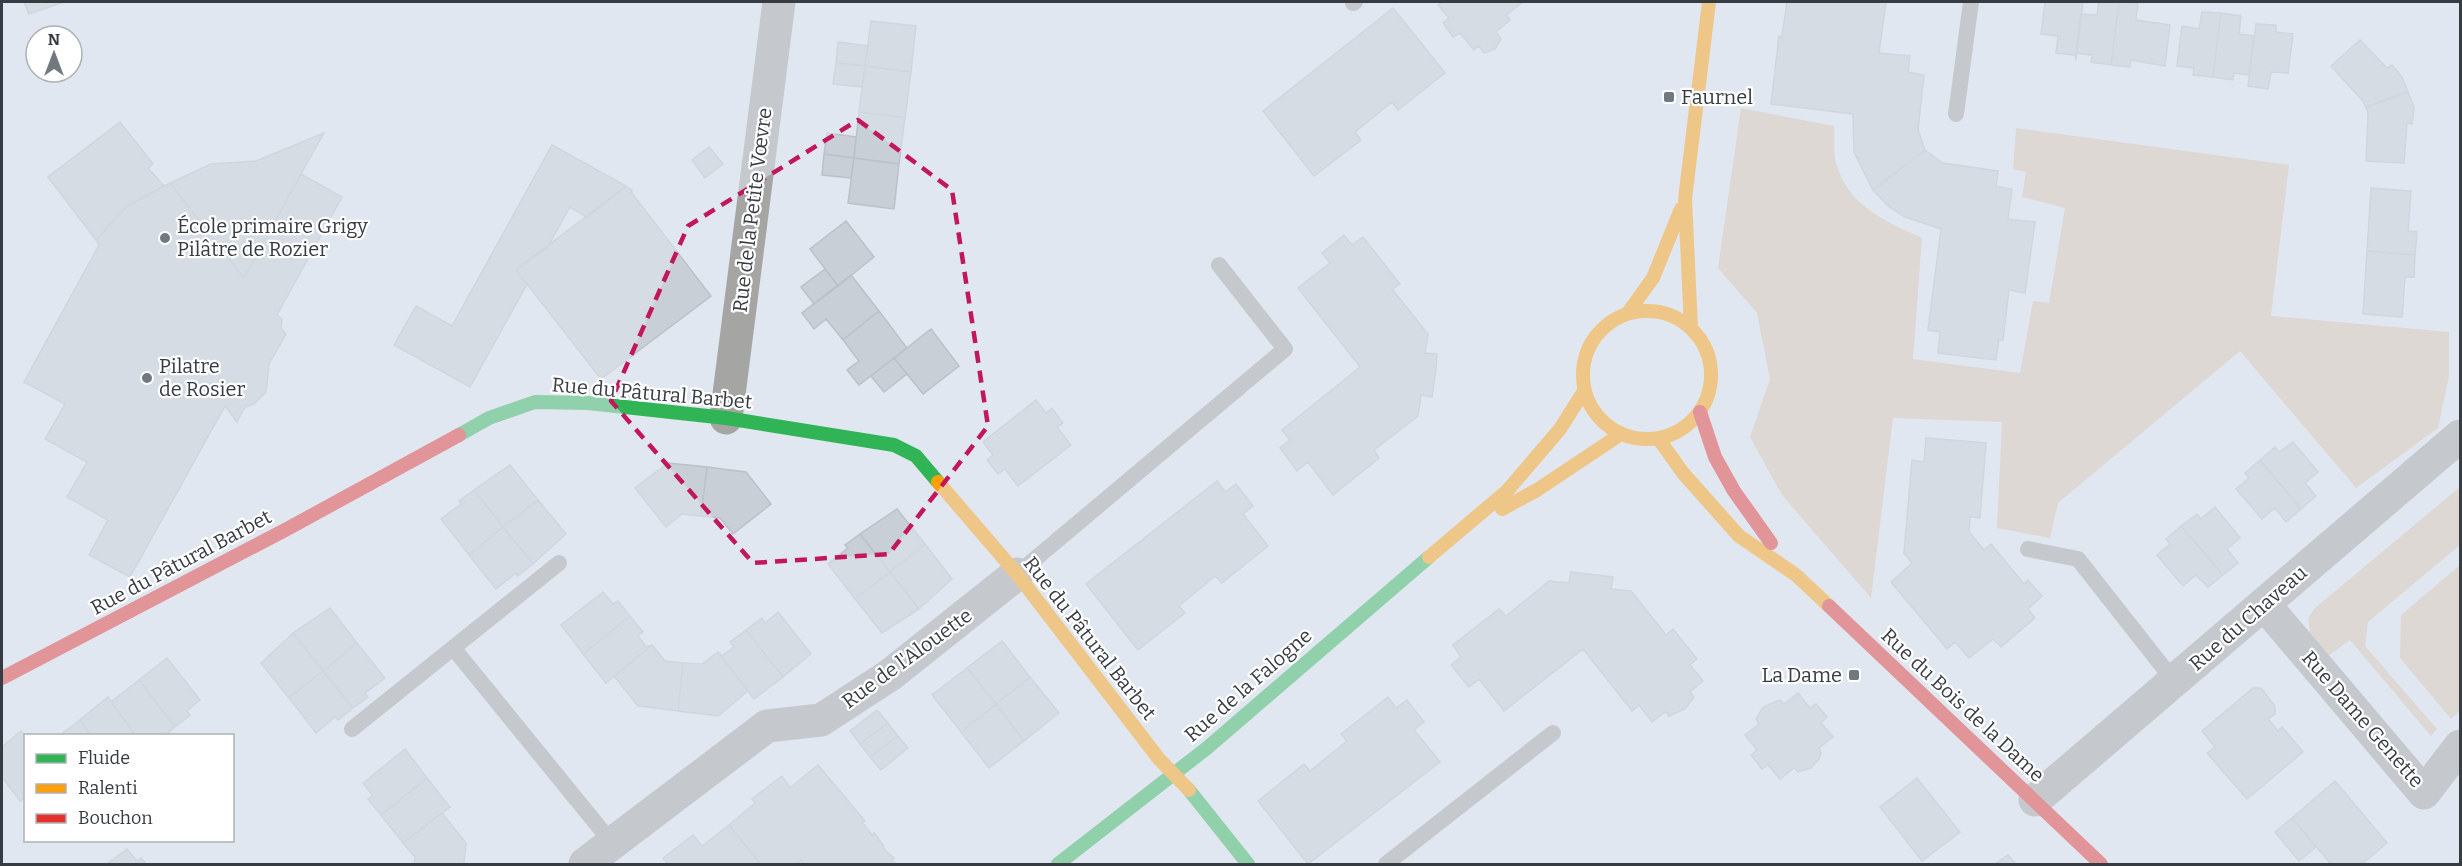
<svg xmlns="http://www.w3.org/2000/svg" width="2462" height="866" viewBox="0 0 2462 866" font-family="Bitter,serif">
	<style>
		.green { fill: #dac5af }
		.building { fill: #c9cfd6; stroke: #bcc1c8; stroke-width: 1.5 }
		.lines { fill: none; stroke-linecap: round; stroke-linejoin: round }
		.lane { stroke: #a5a5a4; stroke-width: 16 }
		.street { stroke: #a5a5a4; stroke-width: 33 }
		.fast { stroke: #30b455; stroke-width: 14 }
		.slow { stroke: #ff9f0a; stroke-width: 14 }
		.jam { stroke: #e5322d; stroke-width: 14 }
		.marked { fill: none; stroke: #c2185b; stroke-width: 4.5; stroke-dasharray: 12 8; stroke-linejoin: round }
		.poi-dot { fill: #727880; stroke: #fff; stroke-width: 2 }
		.labels { text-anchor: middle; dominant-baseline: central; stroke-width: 4.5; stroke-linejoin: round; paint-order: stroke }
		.poi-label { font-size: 20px; fill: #373c43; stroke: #fff; text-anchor: start }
		.street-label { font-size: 20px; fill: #373c43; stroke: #fff }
	</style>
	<rect width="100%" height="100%" fill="#e0e7f0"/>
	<!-- green -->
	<path class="green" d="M 1741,108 L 1834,126 C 1835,138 1833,152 1836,163 C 1848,206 1885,221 1922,238 L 1913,359 L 2020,373 L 2033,301 L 2049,303 L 2065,208 L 2022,197 L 2026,172 L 2013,169 L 2016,128 L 2289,165 L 2271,316 L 2449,332 L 2449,376 L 2438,428 L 2356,488 L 2240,351 L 2058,503 L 2050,538 L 1997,528 L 2002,422 L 1893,418 L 1871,598 L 1782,495 L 1750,437 L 1770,379 L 1757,313 L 1718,268 Z
		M 2460,487 L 2460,545 L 2368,622 L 2365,646 L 2437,729 L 2431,736 L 2350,640 L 2327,657 L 2311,640 L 2308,618 L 2315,608 Z
		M 2460,565 L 2460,711 L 2451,719 L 2400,658 L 2401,615 Z"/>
	<!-- building -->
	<path class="building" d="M 24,2 L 64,2 L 29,14 Z
		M 1443,2 L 1523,2 L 1506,15 L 1510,20 L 1496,32 L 1501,39 L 1495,49 L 1484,53 L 1479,46 L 1474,50 L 1460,33 L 1453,37 L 1443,23 L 1449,18 L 1438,5 Z
		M 1787,2 L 1886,2 L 1879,53 L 1910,56 L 1908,72 L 1924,75 L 1918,130 L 1925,150 L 1873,190 L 1854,152 L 1853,114 L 1771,104 L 1779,36 L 1782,37 Z
		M 2045,2 L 2083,2 L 2076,60 L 2075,55 L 2056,53 L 2058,36 L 2041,34 Z
		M 2099,2 L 2119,2 L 2111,65 L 2091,62 L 2092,55 L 2076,53 L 2081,14 L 2097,15 Z
		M 2119,2 L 2138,3 L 2136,20 L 2170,25 L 2165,66 L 2131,60 L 2130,67 L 2111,65 Z
		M 1393,8 L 1445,73 L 1398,110 L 1392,102 L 1355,132 L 1361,140 L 1314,176 L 1263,111 Z
		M 2202,12 L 2221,13 L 2213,77 L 2193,75 L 2194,68 L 2177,66 L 2182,26 L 2199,29 Z
		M 2221,13 L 2241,16 L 2239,34 L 2254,36 L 2249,75 L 2234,73 L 2233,80 L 2213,77 Z
		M 871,21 L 916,26 L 911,72 L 865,66 Z
		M 2256,24 L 2276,25 L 2276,32 L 2293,34 L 2288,73 L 2271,72 L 2268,89 L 2248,86 Z
		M 2360,40 L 2387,68 L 2392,65 L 2402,77 L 2408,92 L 2366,107 L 2363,101 L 2331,66 Z
		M 838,42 L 868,46 L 865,66 L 836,63 Z
		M 836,63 L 865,66 L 862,87 L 833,84 Z
		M 865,66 L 911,72 L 905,118 L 859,112 Z
		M 2408,92 L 2414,107 L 2412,124 L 2407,123 L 2404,163 L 2366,161 L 2368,114 L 2366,107 Z
		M 859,112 L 905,118 L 899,164 L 854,158 Z
		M 120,122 L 153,164 L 148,168 L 164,186 L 127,206 L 96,240 L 48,177 Z
		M 324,133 L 301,174 L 244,278 L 170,183 L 211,164 L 256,161 Z
		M 827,133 L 856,137 L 854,158 L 824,154 Z
		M 552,145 L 626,186 L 587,217 L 570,207 L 547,248 L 516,270 L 527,284 L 470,387 L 394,345 L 416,306 L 452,326 Z
		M 709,147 L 723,164 L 705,178 L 692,160 Z
		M 1925,150 L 1943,163 L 1998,171 L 1996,186 L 2012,189 L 2008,219 L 2035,222 L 2025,293 L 2009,290 L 2003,340 L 1999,340 L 1996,360 L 1938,353 L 1940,332 L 1928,330 L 1941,229 L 1905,217 L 1888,206 L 1873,190 Z
		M 824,154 L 854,158 L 851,178 L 822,175 Z
		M 854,158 L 899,164 L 894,209 L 848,203 Z
		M 301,174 L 342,197 L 277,315 L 282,319 L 281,328 L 286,334 L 269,364 L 266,392 L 254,404 L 245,407 L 237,422 L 225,406 L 130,577 L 89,555 L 108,520 L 67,497 L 87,462 L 45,439 L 65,404 L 24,382 L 99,245 L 96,240 L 127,206 L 170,183 L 244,278 Z
		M 626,186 L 632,190 L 631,192 L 711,296 L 601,379 L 516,270 Z
		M 2371,188 L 2411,191 L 2408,231 L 2417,232 L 2415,255 L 2367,251 Z
		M 846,221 L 874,257 L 838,286 L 810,249 Z
		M 1344,235 L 1352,245 L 1363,237 L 1400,284 L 1392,289 L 1428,334 L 1425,353 L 1437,354 L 1436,368 L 1432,397 L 1421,395 L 1418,416 L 1374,450 L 1379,458 L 1333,495 L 1308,462 L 1297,471 L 1280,448 L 1290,440 L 1282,430 L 1360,367 L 1298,288 L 1330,263 L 1322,253 Z
		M 2367,251 L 2415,255 L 2414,277 L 2405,277 L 2402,317 L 2363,314 Z
		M 825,269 L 838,286 L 814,304 L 801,287 Z
		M 851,275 L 879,311 L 843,340 L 826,319 L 814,329 L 802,313 Z
		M 879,311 L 907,348 L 859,385 L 847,370 L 859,361 L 843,340 Z
		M 931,329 L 959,366 L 923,394 L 894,358 Z
		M 894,358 L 907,374 L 884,392 L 871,376 Z
		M 1036,400 L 1046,413 L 1052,408 L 1063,423 L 1057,427 L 1071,445 L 1018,486 L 1005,469 L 998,474 L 987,460 L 993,455 L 983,442 Z
		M 1926,438 L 1986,443 L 1980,518 L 1970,517 L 1969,532 L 1984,550 L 1991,544 L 2024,584 L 2028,580 L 2042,596 L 2028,609 L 2035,618 L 2001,647 L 1993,639 L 1969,658 L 1955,642 L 1947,649 L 1891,582 L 1912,563 L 1904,553 L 1912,460 L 1924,462 Z
		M 2293,442 L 2318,472 L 2305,483 L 2316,496 L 2301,509 L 2260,460 L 2275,447 L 2279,452 Z
		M 2260,460 L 2301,509 L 2286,522 L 2275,508 L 2262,519 L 2236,489 L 2249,478 L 2245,473 Z
		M 668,463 L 707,467 L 701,516 L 682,514 L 666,527 L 635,488 Z
		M 510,465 L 538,500 L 503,527 L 474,490 Z
		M 707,467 L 746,472 L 771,504 L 733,534 L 720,518 L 701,516 Z
		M 1217,481 L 1225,492 L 1236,484 L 1253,506 L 1243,514 L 1268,546 L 1222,583 L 1215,576 L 1179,606 L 1185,613 L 1138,650 L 1086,584 Z
		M 474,490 L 503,527 L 469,555 L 441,519 L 461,504 L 459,501 Z
		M 538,500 L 566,534 L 533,564 L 503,527 Z
		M 2215,507 L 2240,538 L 2227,549 L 2238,563 L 2223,575 L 2181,526 L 2197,514 L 2201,519 Z
		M 897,509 L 925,544 L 890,572 L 860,534 Z
		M 2181,526 L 2223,575 L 2208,587 L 2196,575 L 2183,586 L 2157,555 L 2170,544 L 2166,539 Z
		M 503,527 L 533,564 L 518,576 L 516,573 L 496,589 L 469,555 Z
		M 860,534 L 890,572 L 855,599 L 828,564 L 848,548 L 845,545 Z
		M 925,544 L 952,579 L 919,609 L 890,572 Z
		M 890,572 L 919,609 L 882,633 L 855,599 Z
		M 1571,572 L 1613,577 L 1611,589 L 1631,591 L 1666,635 L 1673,629 L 1697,659 L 1690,665 L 1703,681 L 1690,692 L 1694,697 L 1685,709 L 1669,716 L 1666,711 L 1652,722 L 1639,705 L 1632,711 L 1583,649 L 1504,711 L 1479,679 L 1469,687 L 1451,665 L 1461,657 L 1453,645 L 1499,609 L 1506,616 L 1549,581 L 1569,583 Z
		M 603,592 L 613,604 L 618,601 L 630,616 L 583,654 L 561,625 Z
		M 330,608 L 357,643 L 323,671 L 293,633 Z
		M 778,612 L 811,654 L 783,677 L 746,630 L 762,618 L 765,623 Z
		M 630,616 L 643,632 L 638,636 L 646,647 L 652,645 L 606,683 L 583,654 Z
		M 746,630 L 783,677 L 754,699 L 718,652 L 722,656 L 734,647 L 730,642 Z
		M 293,633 L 323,671 L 289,698 L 261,663 Z
		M 1002,641 L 1030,677 L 996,704 L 967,668 Z
		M 357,643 L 385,678 L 365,693 L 368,697 L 353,708 L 323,671 Z
		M 652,645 L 665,661 L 683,663 L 678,711 L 638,706 L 614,676 Z
		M 718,652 L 748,691 L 718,716 L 678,711 L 683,663 L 702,664 Z
		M 167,658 L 200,700 L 187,711 L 190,715 L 175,727 L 139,680 Z
		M 967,668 L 996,704 L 961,732 L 932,695 Z
		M 323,671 L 353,708 L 338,720 L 335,717 L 316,733 L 289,698 Z
		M 1030,677 L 1059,713 L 1024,741 L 996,704 Z
		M 139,680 L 175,727 L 164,736 L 136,736 L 111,702 Z
		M 2253,688 L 2261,688 L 2275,706 L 2275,714 L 2268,719 L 2278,731 L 2282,727 L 2303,752 L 2247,799 L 2207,753 L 2215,747 L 2202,731 Z
		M 1798,693 L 1810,708 L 1816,704 L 1827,717 L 1821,723 L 1833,737 L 1819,748 L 1821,753 L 1819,759 L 1811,768 L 1798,772 L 1794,768 L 1780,779 L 1768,765 L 1762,769 L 1751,755 L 1757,750 L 1745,735 L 1759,724 L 1756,719 L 1763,707 L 1780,700 L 1784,704 Z
		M 108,697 L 109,699 L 136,736 L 91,736 L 80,720 Z
		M 1388,697 L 1396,708 L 1407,700 L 1424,722 L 1414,730 L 1440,762 L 1308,864 L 1258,801 L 1304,764 L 1310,771 L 1347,741 L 1341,734 Z
		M 996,704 L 1024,741 L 989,768 L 961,732 Z
		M 877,710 L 888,723 L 860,744 L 850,731 Z
		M 80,720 L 91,736 L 60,736 L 64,732 Z
		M 888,723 L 898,736 L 870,757 L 860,744 Z
		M 21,731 L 26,737 L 26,797 L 20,801 L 2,777 L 2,747 Z
		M 898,736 L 908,748 L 881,770 L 870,757 Z
		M 405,749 L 427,778 L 381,815 L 368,799 L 373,796 L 363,783 Z
		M 818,765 L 865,821 L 862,822 L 872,835 L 874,833 L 884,846 L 882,847 L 894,858 L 892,860 L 896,864 L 804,864 L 801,861 L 797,864 L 760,864 L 729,825 L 755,803 L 752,799 L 782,776 L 790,788 Z
		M 427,778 L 450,807 L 403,843 L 381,815 Z
		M 1917,778 L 1960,832 L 1922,861 L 1880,807 Z
		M 2335,781 L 2387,843 L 2362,864 L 2331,864 L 2292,818 Z
		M 442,813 L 466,843 L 464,864 L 414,864 L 415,857 L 403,843 Z
		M 2292,818 L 2316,847 L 2299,861 L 2275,832 Z
		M 729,825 L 760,864 L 668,864 L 663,858 L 693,835 L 702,846 Z
		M 127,849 L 137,861 L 141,858 L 146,864 L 107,864 Z
		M 2008,855 L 2016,864 L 1995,864 Z"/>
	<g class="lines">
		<!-- lane -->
		<path class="lane" d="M 1353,3 L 1355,2
			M 1956,114 L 1971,2
			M 2028,549 L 2078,559 L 2174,681
			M 1017,574 L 1285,349 L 1219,265
			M 454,649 L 612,843
			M 352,729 L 559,563
			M 1386,864 L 1553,733"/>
		<!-- street -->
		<path class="street" d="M 726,418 L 779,2
			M 2264,604 L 2424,793 L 2460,746
			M 2035,800 L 2460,436
			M 585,864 L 767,726 L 821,720 L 890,675 L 1017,574"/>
		<!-- fast -->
		<path class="fast" d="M 459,435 L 489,418 L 535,402 L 588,403 L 726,418 L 894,445 L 916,456 L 938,482
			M 1189,790 L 1248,864
			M 1058,864 L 1207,748 L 1429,557"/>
		<!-- slow -->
		<path class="slow" d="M1583 375a64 64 0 1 1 128 0a64 64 0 1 1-128 0Z
			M 1627,314 L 1653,278 L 1681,209
			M 1691,328 L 1685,199 L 1709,2
			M 1658,438 L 1683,473 L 1739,536 L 1796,575 L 1829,606
			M 938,482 L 1017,574 L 1159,759 L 1189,790
			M 1502,509 L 1537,490 L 1621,434
			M 1429,557 L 1507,491 L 1560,429 L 1584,391"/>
		<!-- jam -->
		<path class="jam" d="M 1700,412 L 1715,457 L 1734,491 L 1771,543
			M 1829,606 L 2101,864
			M 2,678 L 287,529 L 459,435"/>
	</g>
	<!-- marked area -->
	<path d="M0 0H2462V866H0ZM 858,120 L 952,190 L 988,426 L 889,554 L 753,563 L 611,401 L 688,226 Z" fill="#e0e7f0" fill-opacity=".55" fill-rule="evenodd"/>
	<path class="marked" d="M 858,120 L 952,190 L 988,426 L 889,554 L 753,563 L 611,401 L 688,226 Z"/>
	<!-- markers -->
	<g class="poi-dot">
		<rect x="1663" y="91" width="12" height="12" rx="3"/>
		<circle cx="165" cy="238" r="6"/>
		<circle cx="147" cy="378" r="6"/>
		<rect x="1848" y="669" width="12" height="12" rx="3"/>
	</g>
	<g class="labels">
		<!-- poi labels -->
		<g class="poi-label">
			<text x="1681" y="97">Faurnel</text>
			<text x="177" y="226">École primaire Grigy<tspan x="177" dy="23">Pilâtre de Rozier</tspan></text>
			<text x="159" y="366">Pilatre<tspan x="159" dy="23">de Rosier</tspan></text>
			<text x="1842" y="675" text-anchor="end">La Dame</text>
		</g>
		<!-- street labels -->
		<g class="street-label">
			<text transform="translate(752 210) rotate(-83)">Rue de la Petite Vœvre</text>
			<text transform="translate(652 393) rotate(5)">Rue du Pâtural Barbet</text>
			<text transform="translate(181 562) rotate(-28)">Rue du Pâtural Barbet</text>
			<text transform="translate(2248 618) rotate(-41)">Rue du Chaveau</text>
			<text transform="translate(1090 638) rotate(52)">Rue du Pâtural Barbet</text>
			<text transform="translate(907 658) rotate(-36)">Rue de l'Alouette</text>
			<text transform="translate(1248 685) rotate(-41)">Rue de la Falogne</text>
			<text transform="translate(1963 705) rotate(43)">Rue du Bois de la Dame</text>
			<text transform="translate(2363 719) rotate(49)">Rue Dame Genette</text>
		</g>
	</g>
	<!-- border -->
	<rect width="2462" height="866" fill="none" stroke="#373c43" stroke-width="6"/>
	<!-- legend -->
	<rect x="24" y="734" width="210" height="108" fill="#ffffff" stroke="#afb1b4" stroke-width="1.5"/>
	<rect x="36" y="754" width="30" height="9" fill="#30b455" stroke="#afb1b4" stroke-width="1.5"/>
	<text x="78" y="764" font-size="18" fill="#373c43">Fluide</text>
	<rect x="36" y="784" width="30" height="9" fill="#ff9f0a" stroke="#afb1b4" stroke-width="1.5"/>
	<text x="78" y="794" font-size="18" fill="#373c43">Ralenti</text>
	<rect x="36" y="814" width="30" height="9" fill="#e5322d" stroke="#afb1b4" stroke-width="1.5"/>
	<text x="78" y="824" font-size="18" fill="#373c43">Bouchon</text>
	<!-- north arrow -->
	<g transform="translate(54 54)"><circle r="28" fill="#ffffff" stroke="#afb1b4" stroke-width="1.5"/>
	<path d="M0-4.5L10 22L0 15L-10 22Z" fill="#727880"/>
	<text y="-9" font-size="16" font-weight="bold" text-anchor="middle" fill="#373c43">N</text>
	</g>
</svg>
